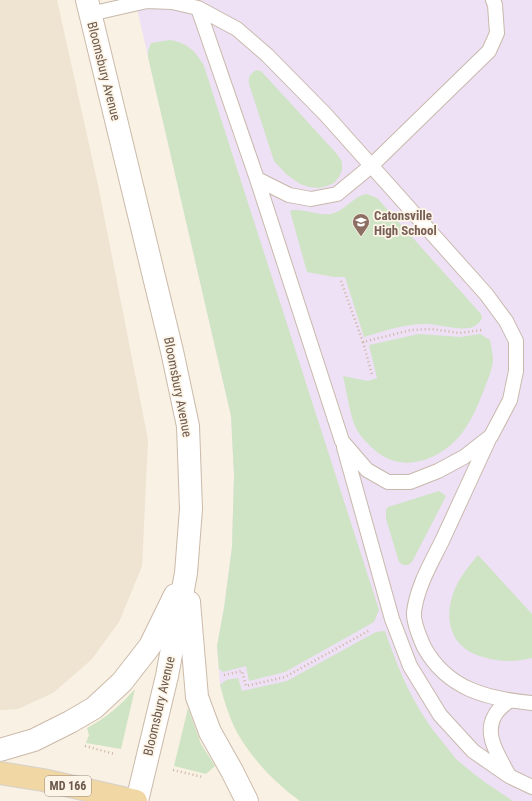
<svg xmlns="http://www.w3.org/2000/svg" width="532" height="801" viewBox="0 0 532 801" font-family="'Roboto Condensed',sans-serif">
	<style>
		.residential { fill: #efe3d2 }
		.education { fill: #eee0f5 }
		.green { fill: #cfe4c4 }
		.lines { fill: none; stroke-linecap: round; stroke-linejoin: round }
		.lane-casing { stroke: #c8b9ab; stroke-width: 16 }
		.secondary-casing { stroke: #cbbaaa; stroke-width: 24 }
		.primary-casing { stroke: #d6d1cd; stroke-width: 24 }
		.path { stroke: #cfb5a2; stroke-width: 2.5; stroke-dasharray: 1 3; stroke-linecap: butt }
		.lane { stroke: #fff; stroke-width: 14 }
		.secondary { stroke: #fff; stroke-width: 22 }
		.primary { stroke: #f0d7a3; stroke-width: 22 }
		.labels { text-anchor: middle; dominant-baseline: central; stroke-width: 3.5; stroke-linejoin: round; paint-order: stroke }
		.shield { fill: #fcf5e8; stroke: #98887b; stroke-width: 1 }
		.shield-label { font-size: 12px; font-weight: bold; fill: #6d594c }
		.street-label { font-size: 13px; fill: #6d594c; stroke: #fcf5e8 }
		.education-label { font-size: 13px; font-weight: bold; fill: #785e54; stroke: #fcf5e8; text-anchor: start }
	</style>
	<rect width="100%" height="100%" fill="#f9f1e3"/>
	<!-- residential -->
	<path class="residential" d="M 0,0 L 57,0 L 98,185 L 148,440 L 142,566 L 119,622 L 91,660 L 53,693 L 18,709 L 0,710 Z"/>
	<!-- education -->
	<path class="education" d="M 135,0 L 532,0 L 532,801 L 310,801 L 234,723 L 220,685 L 217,646 L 224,608 L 232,547 L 234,475 L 231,416 Z"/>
	<!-- green -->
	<path class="green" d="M 170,40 C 187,43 195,50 204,66 L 379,610 L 374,622 L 285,672 L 249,681 L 246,666 L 223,672 L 219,669 L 217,646 L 224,608 L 232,547 L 234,475 L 231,416 L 148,57 L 148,51 L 151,43 Z
		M 256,70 L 261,71 L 337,154 L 342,162 L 342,170 L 339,177 L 334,183 L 327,186 L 319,188 L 309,187 L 300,184 L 286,174 L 274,161 L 249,84 C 248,77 250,74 256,70 Z
		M 367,194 L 377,198 L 481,314 L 482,319 C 478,324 475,327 469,328 C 454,330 440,324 426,324 C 404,324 384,331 364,337 L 345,277 L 334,277 L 307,272 L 290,211 C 299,207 319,216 331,214 C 345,211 353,196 367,194 Z
		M 419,334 L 460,337 L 480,334 L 490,340 C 491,347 493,354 493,361 C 492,370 488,379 485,387 C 479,403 472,420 462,433 C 442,459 404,474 377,452 C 369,445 359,436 355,426 C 349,411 347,392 343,376 L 368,381 L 377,378 L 369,345 Z
		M 439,491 L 446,496 L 443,502 L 412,562 L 408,565 L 403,565 L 399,562 L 386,519 L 386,510 L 388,507 Z
		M 478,555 L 532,614 L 532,658 C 515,662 500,662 483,657 C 453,649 443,623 453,594 C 458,579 468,567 478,555 Z
		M 385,631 C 399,671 413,706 441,740 C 446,746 451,753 456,759 C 474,775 493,788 513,801 L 300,801 C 273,782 242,749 230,717 C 226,707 223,696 220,685 L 226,680 L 238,678 L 242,691 L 287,681 L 376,632 Z
		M 135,689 L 121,749 L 86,743 L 89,735 L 87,728 C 105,719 122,704 135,689 Z
		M 188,708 L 201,744 L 215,766 L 206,774 L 174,766 Z"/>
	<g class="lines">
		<defs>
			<path id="lane" d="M 90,14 L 147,1 L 172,2 L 198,8 L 237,29 L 267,55 L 326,115 L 486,294 L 506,321 L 516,341 L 516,371 L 510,400 L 491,436 L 464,457 L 438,471 L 410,482 L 388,482 L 367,470 L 342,441 L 257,179 L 198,8
				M 257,179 L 289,195 L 311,199 L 337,194 L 371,166 L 489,51 L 497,33 L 495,5 L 493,0
				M 489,439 C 473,473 458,507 442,541 C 431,563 417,587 414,612 C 413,622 420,638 424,647 C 447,689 487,699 532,703
				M 344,447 L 392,619 L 410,666 L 440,715 L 473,751 L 509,776 L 532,787
				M 508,774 C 499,756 483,735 495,715 C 498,709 504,705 509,701"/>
			<path id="secondary" d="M 87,0 L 172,351 L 188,426 L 191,509 L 186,573 L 167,676 L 137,801
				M 189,602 L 197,697 L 210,732 L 232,771 L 247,801
				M 0,750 L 34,740 L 70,722 L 94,708 L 122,682 L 150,646 L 175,595"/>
			<path id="primary" d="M 0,773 L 43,780 L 136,801"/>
		</defs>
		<!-- lane casing -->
		<use href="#lane" class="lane-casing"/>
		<!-- secondary casing -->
		<use href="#secondary" class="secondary-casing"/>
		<!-- primary casing -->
		<use href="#primary" class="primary-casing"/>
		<!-- path -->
		<path class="path" d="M 341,281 L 363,342 L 411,330 L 432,329 L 459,333 L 482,330
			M 363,342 L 372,375
			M 224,675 L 242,671 L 246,686 L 285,677 L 370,630
			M 85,746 L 115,754
			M 173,770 L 203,777"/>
		<!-- lane -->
		<use href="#lane" class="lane"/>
		<!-- secondary -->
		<use href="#secondary" class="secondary"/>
		<!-- primary -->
		<use href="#primary" class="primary"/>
	</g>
	<!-- icons -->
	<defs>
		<symbol id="school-pin" viewBox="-11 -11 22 30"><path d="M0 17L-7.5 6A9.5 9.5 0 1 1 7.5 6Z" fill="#8d6e63" stroke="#fcf5e8"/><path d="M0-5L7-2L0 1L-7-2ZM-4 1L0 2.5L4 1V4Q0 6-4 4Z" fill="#fff"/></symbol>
	</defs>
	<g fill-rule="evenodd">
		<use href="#school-pin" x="351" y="212" width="20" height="27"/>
	</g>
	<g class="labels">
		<!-- shield labels -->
		<rect class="shield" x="45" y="776" width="46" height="20" rx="3"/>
		<g class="shield-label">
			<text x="68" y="786">MD 166</text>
		</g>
		<!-- street labels -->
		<g class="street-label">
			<text transform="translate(104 71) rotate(76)">Bloomsbury Avenue</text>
			<text transform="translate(178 387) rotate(79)">Bloomsbury Avenue</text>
			<text transform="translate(159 706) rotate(-77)">Bloomsbury Avenue</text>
		</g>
		<!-- education labels -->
		<g class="education-label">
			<text x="374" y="215">Catonsville<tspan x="374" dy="15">High School</tspan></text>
		</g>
	</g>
</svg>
